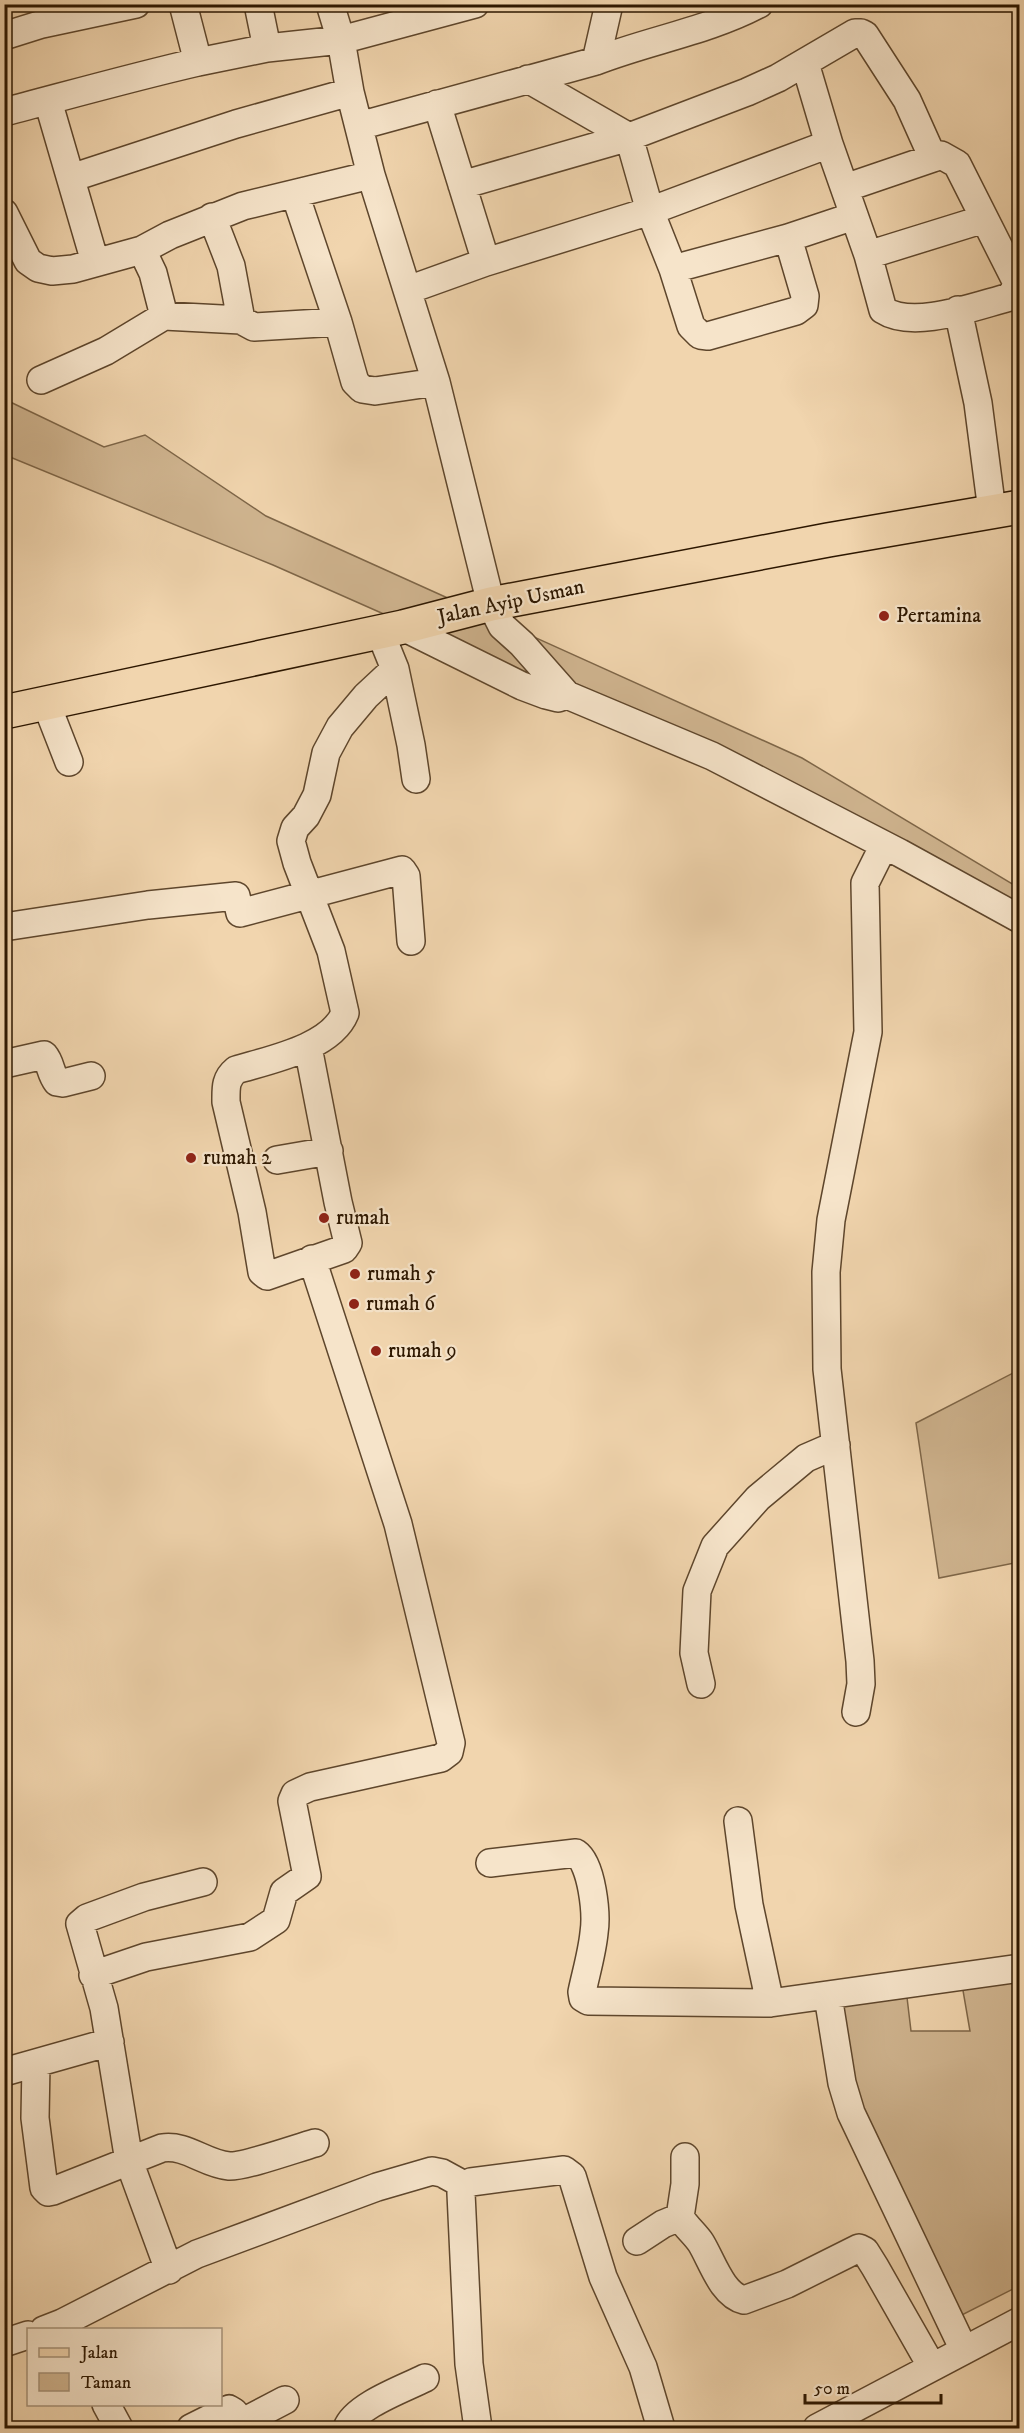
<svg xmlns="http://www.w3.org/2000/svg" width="1024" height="2433" viewBox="0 0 1024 2433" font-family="'IM FELL DW Pica',serif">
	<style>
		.green { fill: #d0b590; stroke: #7e6648; stroke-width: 1.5 }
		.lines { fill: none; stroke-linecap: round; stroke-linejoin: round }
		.minor-casing { stroke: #5e462c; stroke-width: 30 }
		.major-casing { stroke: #2d1700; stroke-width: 36 }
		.minor { stroke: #f6e4ca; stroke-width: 27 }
		.major { stroke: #f1d5ae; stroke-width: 33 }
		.poi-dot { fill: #8f2418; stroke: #f6e4ca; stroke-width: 2 }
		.labels { text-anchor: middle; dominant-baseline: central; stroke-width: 4.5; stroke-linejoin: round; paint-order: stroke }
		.street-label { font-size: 21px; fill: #2d1700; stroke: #f6e4ca }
		.poi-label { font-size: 21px; fill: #2d1700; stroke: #f6e4ca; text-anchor: start }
	</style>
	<rect width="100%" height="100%" fill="#f1d5ae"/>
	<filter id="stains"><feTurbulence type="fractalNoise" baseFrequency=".00333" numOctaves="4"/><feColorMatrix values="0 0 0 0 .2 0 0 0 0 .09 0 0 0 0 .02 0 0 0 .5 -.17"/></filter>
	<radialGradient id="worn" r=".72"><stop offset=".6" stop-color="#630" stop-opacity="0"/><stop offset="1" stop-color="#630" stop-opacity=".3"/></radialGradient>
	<!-- green -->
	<path class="green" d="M 4,399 L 104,447 L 145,435 L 266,516 L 802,758 L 1019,888 L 1019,935 L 797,797 L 273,565 L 5,455 Z
		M 1019,1370 L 1019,1562 L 939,1578 L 916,1423 Z
		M 1019,1972 L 1019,2286 L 954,2319 L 840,2059 L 829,1990 L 906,1989 L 911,2031 L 970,2031 L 961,1979 Z"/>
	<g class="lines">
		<defs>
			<path id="minor" d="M 183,4 L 198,62 L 267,48 L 341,40 L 475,4
				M 258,4 L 267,48
				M 330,4 L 341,40 L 350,92 L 371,175 L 436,382 L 491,604 L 502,626 L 522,644 L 567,695 L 712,756 L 900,853 L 1020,919
				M 4,36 L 42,24 L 136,4
				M 596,61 L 609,4
				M 528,79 L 629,137 L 650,211 L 673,269 L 691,326 L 700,335 L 708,336 L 796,311 L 804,305 L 805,296 L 788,238
				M 48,101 L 95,262
				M 437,104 L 486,262
				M 4,112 C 69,95 133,77 198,62
				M 359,126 L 596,61 C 650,40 708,31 759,4
				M 829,144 L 868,255 L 883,310 C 914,330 975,306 1010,297 L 1015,289 L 1016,281 L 957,164 L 941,155 L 933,158 L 845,188
				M 71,178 L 236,124 L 350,92
				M 462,185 L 629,137 L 747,92 L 778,78 L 855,33 L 861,33 L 865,35 L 907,100 L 933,158
				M 295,194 L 338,322 L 355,382 L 362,389 L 375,391 L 436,382
				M 4,213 L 28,261 L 38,268 L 52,271 L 73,269 L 142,250 L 170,235 L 243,206 L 371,175
				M 212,217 L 231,266 L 241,320
				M 142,250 L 153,273 L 164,316
				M 868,255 L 984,219
				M 673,269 L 788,238 L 854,216
				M 408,290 L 486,262 L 650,211 L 829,144 L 805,63
				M 958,310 L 978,403 L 992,511
				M 41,380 L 106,351 L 164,316 L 241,320 L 254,327 L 338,322
				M 403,627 L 522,686 L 546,695 L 558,698 L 567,695
				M 395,669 L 411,745 L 416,779
				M 46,703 L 69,762
				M 4,927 L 148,905 L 236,896 L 240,913 L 402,870 L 406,876 L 411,941
				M 308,1047 L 338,1202 L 348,1243 L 344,1249 L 267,1276 L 262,1272 L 252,1212 L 226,1102 C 226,1088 225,1079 236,1070 C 269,1060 331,1048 345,1013 L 331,951 L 297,863 L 291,841 L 295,828 L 306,816 L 317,795 L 326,753 L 340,727 L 366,696 L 395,669 L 380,632
				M 4,1064 L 44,1055 C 51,1063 50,1073 57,1082 L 63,1083 L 91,1076
				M 277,1160 L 329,1151
				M 701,1684 L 694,1653 L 697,1591 L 715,1546 L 758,1498 L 806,1458 L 836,1445
				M 856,1712 L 861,1684 L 860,1661 L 827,1369 L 826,1272 L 831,1220 L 868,1032 L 865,883 L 884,845
				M 738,1821 L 749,1905 L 770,2003
				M 490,1863 L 576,1853 C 592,1864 597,1914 594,1933 C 592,1953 586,1973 582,1992 L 583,1998 L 588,2001 L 770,2003 L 1020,1968
				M 93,1975 L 146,1957 L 250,1937 L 276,1920 L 284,1892 L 307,1876 L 292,1801 L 295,1794 L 310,1787 L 441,1758 L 449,1752 L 451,1743 L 398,1524 L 312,1259
				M 828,1996 L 842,2083 L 851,2113 L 964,2350
				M 36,2064 L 35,2118 L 44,2188 L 48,2192 L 53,2191 L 162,2148 C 186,2144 205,2164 229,2166 C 244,2167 297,2148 315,2143
				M 4,2072 L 110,2042
				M 464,2185 L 471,2182 L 564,2170 L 572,2176 L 603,2277 L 643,2367 L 661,2428
				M 464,2185 L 461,2193 L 469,2364 L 478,2428
				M 680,2217 L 685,2184 L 685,2157
				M 637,2241 L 663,2224 L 680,2217 C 686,2227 695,2234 701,2243 C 712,2261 722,2295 744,2300 L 787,2284 L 859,2248 L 865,2251 L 875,2267 L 932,2367
				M 169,2270 L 129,2161 L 104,2008 L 80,1924 L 87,1918 L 144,1897 L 203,1882
				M 44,2330 L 62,2323 L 197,2254 L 377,2187 L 432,2171 L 442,2173 L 464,2185
				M 4,2343 L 28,2335
				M 106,2404 L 119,2428
				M 241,2423 L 285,2400
				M 191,2428 L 229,2409 L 234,2412 L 244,2428
				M 347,2428 C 355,2406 403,2389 425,2378
				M 817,2428 L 1020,2321"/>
			<path id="major" d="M 4,712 L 403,627 L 491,604 L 828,540 L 1020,507"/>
		</defs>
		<!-- minor casing -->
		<use href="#minor" class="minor-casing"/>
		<!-- major casing -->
		<use href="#major" class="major-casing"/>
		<!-- minor -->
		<use href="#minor" class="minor"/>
		<!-- major -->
		<use href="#major" class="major"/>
	</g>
	<!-- markers -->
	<g class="poi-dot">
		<circle cx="884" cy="616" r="6"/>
		<circle cx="191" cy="1158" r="6"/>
		<circle cx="324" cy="1218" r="6"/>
		<circle cx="355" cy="1274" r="6"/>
		<circle cx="354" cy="1304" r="6"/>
		<circle cx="376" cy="1351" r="6"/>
	</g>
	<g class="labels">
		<!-- street labels -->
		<g class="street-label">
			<text transform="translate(511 602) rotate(-12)">Jalan Ayip Usman</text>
		</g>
		<!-- poi labels -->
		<g class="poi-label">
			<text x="896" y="616">Pertamina</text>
			<text x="203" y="1158">rumah 2</text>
			<text x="336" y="1218">rumah</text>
			<text x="367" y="1274">rumah 5</text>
			<text x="366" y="1304">rumah 6</text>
			<text x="388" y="1351">rumah 9</text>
		</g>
	</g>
	<!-- margin -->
	<rect width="1024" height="2433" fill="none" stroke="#f1d5ae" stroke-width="24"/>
	<rect x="6" y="6" width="1012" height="2421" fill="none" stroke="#2d1700" stroke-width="3"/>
	<rect x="12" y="12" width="1000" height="2409" fill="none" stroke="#2d1700" stroke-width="1.5"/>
	<!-- legend -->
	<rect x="27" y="2328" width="195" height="78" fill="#f6e4ca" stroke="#a69279" stroke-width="1.5"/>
	<rect x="39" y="2348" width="30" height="9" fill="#f1d5ae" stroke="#a69279" stroke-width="1.5"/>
	<text x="81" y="2358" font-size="18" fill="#2d1700">Jalan</text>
	<rect x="39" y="2373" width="30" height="18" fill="#d0b590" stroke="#a69279" stroke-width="1.5"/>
	<text x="81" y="2388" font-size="18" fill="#2d1700">Taman</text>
	<!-- scale -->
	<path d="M805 2394v9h136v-9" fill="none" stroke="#2d1700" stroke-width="3"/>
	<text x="814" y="2394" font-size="18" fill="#2d1700" stroke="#f6e4ca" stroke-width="4.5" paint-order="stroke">50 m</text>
	<rect width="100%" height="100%" filter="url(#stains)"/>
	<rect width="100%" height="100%" fill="url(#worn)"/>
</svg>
